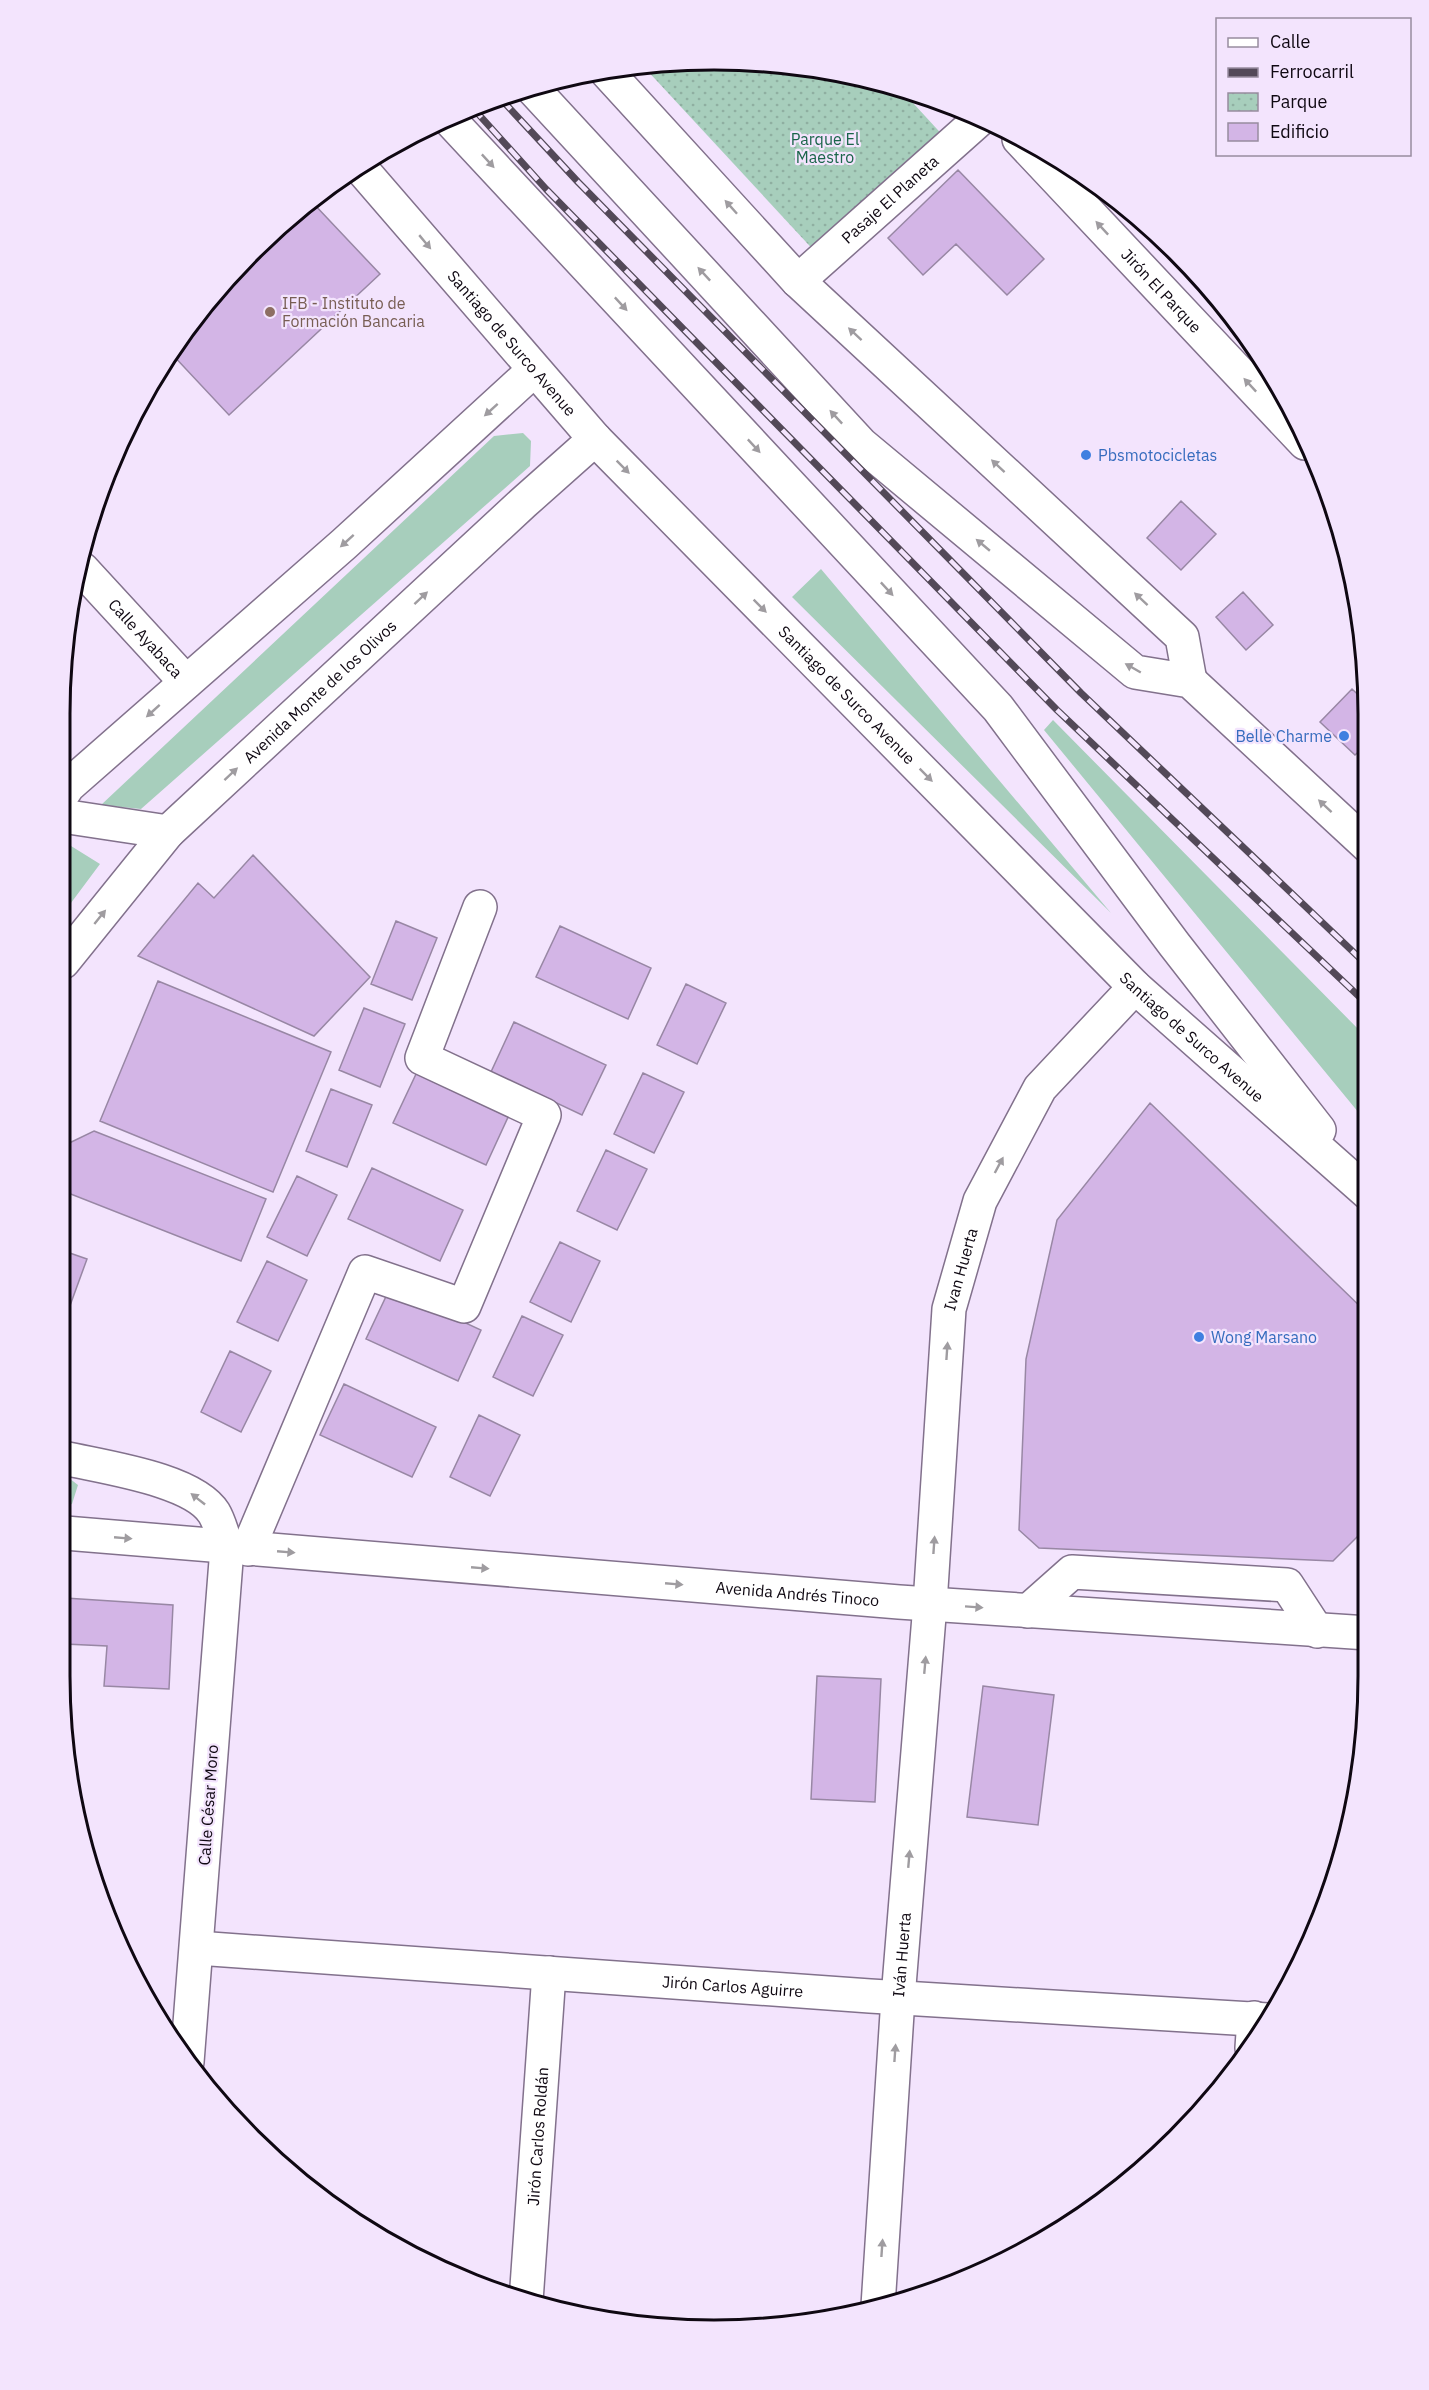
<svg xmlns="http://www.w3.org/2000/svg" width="1429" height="2390" viewBox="0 0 1429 2390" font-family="'IBM Plex Sans',sans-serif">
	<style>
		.grass { fill: #a7cebc }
		.park { fill: url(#park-dots) }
		.building { fill: #d3b5e6; stroke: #9887a4; stroke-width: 1.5 }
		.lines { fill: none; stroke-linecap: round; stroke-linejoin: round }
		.minor-casing { stroke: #82718c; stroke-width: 36 }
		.major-casing { stroke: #82718c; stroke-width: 36 }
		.minor { stroke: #fff; stroke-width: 33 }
		.major { stroke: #fff; stroke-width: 33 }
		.rail-casing { stroke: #534958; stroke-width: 7 }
		.rail { stroke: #f3e4fd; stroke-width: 4.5; stroke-dasharray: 14; stroke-linecap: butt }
		.oneway { fill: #9f9ca0 }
		.education-dot { fill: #8d6e63; stroke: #f3e4fd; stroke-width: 2 }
		.shop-dot { fill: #3f7fe0; stroke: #f3e4fd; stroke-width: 2 }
		.labels { text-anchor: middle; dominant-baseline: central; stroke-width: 4.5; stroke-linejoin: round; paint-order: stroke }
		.park-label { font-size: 16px; fill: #1a654a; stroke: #f3e4fd }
		.street-label { font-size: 16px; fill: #0f0812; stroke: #f3e4fd }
		.education-label { font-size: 16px; fill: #785e54; stroke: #f3e4fd; text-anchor: start }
		.shop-label { font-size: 16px; fill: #366cbe; stroke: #f3e4fd; text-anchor: start }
		.rim { fill: none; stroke: #0f0812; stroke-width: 3 }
	</style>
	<defs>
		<pattern id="park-dots" width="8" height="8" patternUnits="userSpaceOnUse" patternTransform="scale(1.5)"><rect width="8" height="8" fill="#a7cebc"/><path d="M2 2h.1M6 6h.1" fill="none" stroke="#8fafa1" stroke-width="1.8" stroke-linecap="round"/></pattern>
	</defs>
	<rect width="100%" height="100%" fill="#f3e4fd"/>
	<!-- grass -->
	<path class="grass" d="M 523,433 L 531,441 L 530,466 L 141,809 L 101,805 L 494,436 Z
		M 821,569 L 1111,913 L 792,597 Z
		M 1053,720 L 1368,1039 L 1368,1124 L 1044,730 Z
		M 63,841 L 100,864 L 62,915 L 62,842 Z
		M 65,1475 L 78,1485 L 72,1504 L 65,1506 Z"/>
	<!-- park -->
	<path class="park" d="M 715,60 L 843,73 L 902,91 L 948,141 L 819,256 L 644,67 Z"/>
	<!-- building -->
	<path class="building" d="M 958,170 L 1044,259 L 1007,295 L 956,244 L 923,275 L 888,238 Z
		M 312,202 L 380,274 L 229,415 L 170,352 L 252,251 Z
		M 1181,501 L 1216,534 L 1181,570 L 1147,538 Z
		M 1243,592 L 1273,625 L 1246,650 L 1216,617 Z
		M 1352,689 L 1368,704 L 1368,743 L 1355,755 L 1320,722 Z
		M 253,855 L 370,977 L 314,1036 L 138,956 L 198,883 L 214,898 Z
		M 396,921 L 437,938 L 412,1000 L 371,984 Z
		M 560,926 L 651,968 L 628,1019 L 536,977 Z
		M 158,981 L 331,1052 L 273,1192 L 100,1121 Z
		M 686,984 L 726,1003 L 697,1064 L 657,1045 Z
		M 364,1008 L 405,1024 L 380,1087 L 339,1070 Z
		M 514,1022 L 606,1065 L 582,1115 L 491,1072 Z
		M 417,1072 L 509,1115 L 486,1165 L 393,1123 Z
		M 643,1073 L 684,1092 L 654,1153 L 614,1134 Z
		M 331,1089 L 372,1105 L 347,1167 L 306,1151 Z
		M 1150,1103 L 1368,1314 L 1368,1526 L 1333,1561 L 1039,1548 L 1019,1530 L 1026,1359 L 1057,1220 Z
		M 94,1131 L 266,1199 L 241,1261 L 63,1191 L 63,1146 Z
		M 606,1150 L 647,1169 L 617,1230 L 577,1211 Z
		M 372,1168 L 463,1210 L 440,1261 L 348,1219 Z
		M 297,1176 L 337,1195 L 307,1256 L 267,1237 Z
		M 560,1242 L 600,1261 L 571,1322 L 530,1302 Z
		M 64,1251 L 87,1259 L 64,1322 Z
		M 267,1261 L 307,1280 L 278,1341 L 237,1322 Z
		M 390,1288 L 481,1330 L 458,1381 L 366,1339 Z
		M 522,1316 L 563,1335 L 533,1396 L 493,1377 Z
		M 230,1351 L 271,1371 L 241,1432 L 201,1412 Z
		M 344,1384 L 436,1427 L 412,1477 L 320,1435 Z
		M 479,1415 L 520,1435 L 490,1496 L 450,1477 Z
		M 65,1598 L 173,1605 L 169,1689 L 104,1686 L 107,1646 L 65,1644 Z
		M 817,1676 L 881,1679 L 875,1802 L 811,1799 Z
		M 983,1686 L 1054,1695 L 1038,1825 L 967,1817 Z
		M 1357,1728 L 1366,1728 L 1357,1773 Z"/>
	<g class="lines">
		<defs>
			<g id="minor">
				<path id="s1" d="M 1019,139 L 1305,443"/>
				<path id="s2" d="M 798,281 L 981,118"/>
				<path id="s3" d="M 82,569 L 186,682"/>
				<path d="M 62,795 L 68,786 L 344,544 L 534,370"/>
				<path d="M 62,816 L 168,832"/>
				<path id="s4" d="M 63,962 L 168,832 L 523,503 L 595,439"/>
				<path d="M 64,1458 C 102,1467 193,1479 214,1513 C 220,1523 223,1537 227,1548 L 187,2062"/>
				<path id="s5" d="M 65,1533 L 899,1602 L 1368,1633"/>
				<path d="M 248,1549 L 365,1272 L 464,1306 L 544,1115 L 422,1058 L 480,907"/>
				<path d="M 1028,1611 L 1072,1572 L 1287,1585 L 1317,1631"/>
				<path id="s6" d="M 197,1948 L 870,1996 L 1268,2020"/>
				<path d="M 1252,2048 L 1254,2018"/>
				<path id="s7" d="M 526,2301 L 549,1973"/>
				<path id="s8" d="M 878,2306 L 898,1998 L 930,1604 L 949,1309 L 980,1201 L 1040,1088 L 1135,987"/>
			</g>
			<g id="major">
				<path d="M 606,71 L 798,281 L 1182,637 L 1190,681"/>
				<path d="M 533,89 L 861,444 L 1135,672 L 1190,681 L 1368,846"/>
				<path d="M 448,118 L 998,708 L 1174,944 L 1319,1130"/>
				<path id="s9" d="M 359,166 L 595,439 L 1135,987 L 1368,1193"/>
			</g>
		</defs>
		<!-- minor casing -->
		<use href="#minor" class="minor-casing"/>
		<!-- major casing -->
		<use href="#major" class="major-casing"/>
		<!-- minor -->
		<use href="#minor" class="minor"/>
		<!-- major -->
		<use href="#major" class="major"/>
		<defs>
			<path id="rail" d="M 501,99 L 578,182 L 1081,693 L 1368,966
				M 472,107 L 546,189 L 1057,710 L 1368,1005"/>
		</defs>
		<!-- rail casing -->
		<use href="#rail" class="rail-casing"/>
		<!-- rail -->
		<use href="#rail" class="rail"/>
	</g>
	<!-- one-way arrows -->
	<defs><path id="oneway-solid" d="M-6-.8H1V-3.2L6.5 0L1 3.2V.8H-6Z" transform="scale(1.5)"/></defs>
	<g class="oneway">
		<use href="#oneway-solid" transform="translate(488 161) rotate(47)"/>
		<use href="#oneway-solid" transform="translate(731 207) rotate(-132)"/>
		<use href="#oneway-solid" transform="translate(1102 228) rotate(-133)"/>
		<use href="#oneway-solid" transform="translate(425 242) rotate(50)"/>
		<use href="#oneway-solid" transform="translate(704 274) rotate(-133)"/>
		<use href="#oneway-solid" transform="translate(621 304) rotate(47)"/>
		<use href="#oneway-solid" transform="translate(855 334) rotate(-137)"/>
		<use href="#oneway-solid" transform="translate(1250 385) rotate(-133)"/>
		<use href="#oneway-solid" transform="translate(491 410) rotate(138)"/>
		<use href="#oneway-solid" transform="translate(836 417) rotate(-133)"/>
		<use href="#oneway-solid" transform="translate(754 446) rotate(47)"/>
		<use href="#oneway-solid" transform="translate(998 466) rotate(-137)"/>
		<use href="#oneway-solid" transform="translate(623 467) rotate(45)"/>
		<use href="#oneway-solid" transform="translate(347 541) rotate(138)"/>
		<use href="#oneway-solid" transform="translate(983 545) rotate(-140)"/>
		<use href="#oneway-solid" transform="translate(887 589) rotate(47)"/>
		<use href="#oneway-solid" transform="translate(421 598) rotate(-43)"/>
		<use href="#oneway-solid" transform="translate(1141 599) rotate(-137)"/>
		<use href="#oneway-solid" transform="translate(760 606) rotate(45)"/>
		<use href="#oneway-solid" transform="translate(1133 668) rotate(-150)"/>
		<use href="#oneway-solid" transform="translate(153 711) rotate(138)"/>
		<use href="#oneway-solid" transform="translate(231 774) rotate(-43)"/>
		<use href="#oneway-solid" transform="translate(926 775) rotate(45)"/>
		<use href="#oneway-solid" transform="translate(1325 806) rotate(-137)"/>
		<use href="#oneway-solid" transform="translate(100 917) rotate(-51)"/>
		<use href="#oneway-solid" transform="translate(999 1165) rotate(-62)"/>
		<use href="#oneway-solid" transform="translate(947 1351) rotate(-86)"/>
		<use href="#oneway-solid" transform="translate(198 1499) rotate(-142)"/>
		<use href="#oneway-solid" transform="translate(123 1538) rotate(5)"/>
		<use href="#oneway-solid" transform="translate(934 1545) rotate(-86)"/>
		<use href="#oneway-solid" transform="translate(286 1552) rotate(5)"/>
		<use href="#oneway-solid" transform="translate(480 1568) rotate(5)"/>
		<use href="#oneway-solid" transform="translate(674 1584) rotate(5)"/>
		<use href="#oneway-solid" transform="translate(974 1607) rotate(4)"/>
		<use href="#oneway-solid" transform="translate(925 1665) rotate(-85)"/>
		<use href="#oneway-solid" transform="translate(909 1859) rotate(-85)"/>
		<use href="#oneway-solid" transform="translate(895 2053) rotate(-86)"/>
		<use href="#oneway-solid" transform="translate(882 2248) rotate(-86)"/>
	</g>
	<!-- markers -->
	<circle class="education-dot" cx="270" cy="312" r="6"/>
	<g class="shop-dot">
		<circle cx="1086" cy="455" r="6"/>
		<circle cx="1344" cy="736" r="6"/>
		<circle cx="1199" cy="1337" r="6"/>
	</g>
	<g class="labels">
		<!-- park labels -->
		<g class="park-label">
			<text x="825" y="139">Parque El<tspan x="825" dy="18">Maestro</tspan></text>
		</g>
		<!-- street labels -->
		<g class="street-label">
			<text stroke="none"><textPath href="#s2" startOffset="123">Pasaje El Planeta</textPath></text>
			<text stroke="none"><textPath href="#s1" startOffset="208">Jirón El Parque</textPath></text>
			<text stroke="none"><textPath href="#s9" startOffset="234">Santiago de Surco Avenue</textPath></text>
			<text stroke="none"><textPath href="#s3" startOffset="94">Calle Ayabaca</textPath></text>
			<text stroke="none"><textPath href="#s4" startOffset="374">Avenida Monte de los Olivos</textPath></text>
			<text stroke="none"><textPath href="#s9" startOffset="720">Santiago de Surco Avenue</textPath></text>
			<text stroke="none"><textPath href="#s9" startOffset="1206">Santiago de Surco Avenue</textPath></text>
			<text stroke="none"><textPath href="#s8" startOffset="1041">Ivan Huerta</textPath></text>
			<text stroke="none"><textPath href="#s5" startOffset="735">Avenida Andrés Tinoco</textPath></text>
			<text transform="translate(208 1805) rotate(-86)">Calle César Moro</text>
			<text stroke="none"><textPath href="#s8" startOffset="352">Iván Huerta</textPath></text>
			<text stroke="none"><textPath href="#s6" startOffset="537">Jirón Carlos Aguirre</textPath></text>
			<text stroke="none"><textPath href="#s7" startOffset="165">Jirón Carlos Roldán</textPath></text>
		</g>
		<!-- education labels -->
		<g class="education-label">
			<text x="282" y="303">IFB - Instituto de<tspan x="282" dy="18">Formación Bancaria</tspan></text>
		</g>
		<!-- shop labels -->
		<g class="shop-label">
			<text x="1098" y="455">Pbsmotocicletas</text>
			<text x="1332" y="736" text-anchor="end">Belle Charme</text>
			<text x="1211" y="1337">Wong Marsano</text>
		</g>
	</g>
	<!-- crop -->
	<path d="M0 0H1429V2390H0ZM714 70H714A644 644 0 0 1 1358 714V1676A644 644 0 0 1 714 2320H714A644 644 0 0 1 70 1676V714A644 644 0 0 1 714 70Z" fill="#f3e4fd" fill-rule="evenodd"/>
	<path class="rim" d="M714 70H714A644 644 0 0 1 1358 714V1676A644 644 0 0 1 714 2320H714A644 644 0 0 1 70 1676V714A644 644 0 0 1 714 70Z"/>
	<!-- legend -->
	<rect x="1216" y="18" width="195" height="138" fill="#f3e4fd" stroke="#988c9f" stroke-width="1.5"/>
	<rect x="1228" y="38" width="30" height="9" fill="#ffffff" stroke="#988c9f" stroke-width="1.5"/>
	<text x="1270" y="48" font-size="18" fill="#0f0812">Calle</text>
	<rect x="1228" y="68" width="30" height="9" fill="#534958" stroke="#988c9f" stroke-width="1.5"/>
	<text x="1270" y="78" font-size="18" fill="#0f0812">Ferrocarril</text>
	<rect x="1228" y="93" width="30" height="18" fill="url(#park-dots)" stroke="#988c9f" stroke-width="1.5"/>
	<text x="1270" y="108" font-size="18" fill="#0f0812">Parque</text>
	<rect x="1228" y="123" width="30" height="18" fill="#d3b5e6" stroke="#988c9f" stroke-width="1.5"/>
	<text x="1270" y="138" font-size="18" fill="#0f0812">Edificio</text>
</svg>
